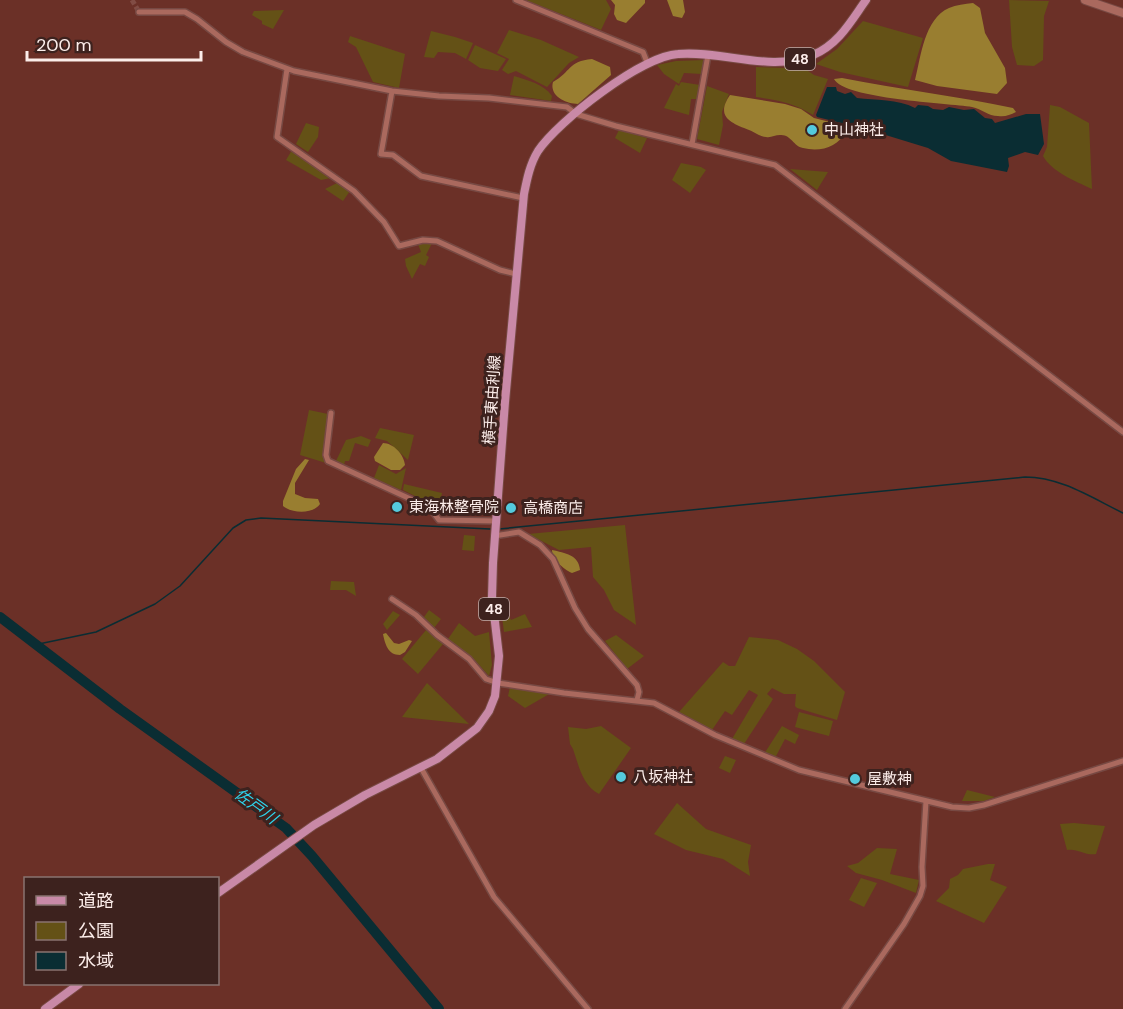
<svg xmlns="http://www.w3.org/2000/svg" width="1123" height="1009" viewBox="0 0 1123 1009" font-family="'DM Sans','Noto Sans JP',sans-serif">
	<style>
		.green { fill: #645116 }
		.forest { fill: #997e30 }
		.water { fill: #0a2d33 }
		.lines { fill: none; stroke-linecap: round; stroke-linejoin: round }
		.stream { stroke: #0a2d33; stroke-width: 1.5 }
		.river { stroke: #0a2d33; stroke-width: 10 }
		.minor-tunnel { stroke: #814c44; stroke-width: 5; stroke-dasharray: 5 2.5; stroke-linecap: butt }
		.minor-casing { stroke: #774943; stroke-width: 8 }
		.secondary-casing { stroke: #774943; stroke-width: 10 }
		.primary-casing { stroke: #774943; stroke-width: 10 }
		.minor { stroke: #aa695e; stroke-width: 5 }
		.secondary { stroke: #aa695e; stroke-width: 8 }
		.primary { stroke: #c989a7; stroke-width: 8 }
		.poi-dot { fill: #54cadd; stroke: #3d221e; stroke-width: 2 }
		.labels { text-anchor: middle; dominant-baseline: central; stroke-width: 6; stroke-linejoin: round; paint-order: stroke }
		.shield { fill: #3d221e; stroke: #c3b0ad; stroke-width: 1.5 }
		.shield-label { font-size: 14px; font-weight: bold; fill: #fcedea }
		.poi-label { font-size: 15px; fill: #fcedea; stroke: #3d221e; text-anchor: start }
		.street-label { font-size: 15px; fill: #fcedea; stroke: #3d221e }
		.water-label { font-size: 16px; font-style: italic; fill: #2ed6ee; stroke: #3d221e }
	</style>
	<rect width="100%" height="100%" fill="#6b3027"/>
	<!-- green -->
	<path class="green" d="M 526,0 L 606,0 L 611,9 L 601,30 Z
		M 1009,0 L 1049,1 L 1044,16 L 1043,60 L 1034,66 L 1017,65 L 1012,47 Z
		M 284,10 L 273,29 L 262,24 L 262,21 L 252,15 L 254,11 Z
		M 863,21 L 923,38 L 908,87 L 840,72 L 816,64 L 837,49 Z
		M 509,30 L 541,40 L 579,57 L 569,63 L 547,87 L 516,71 L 508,74 L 502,70 L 509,59 L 497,53 Z
		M 431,31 L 455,37 L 473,43 L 466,59 L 455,53 L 438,52 L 434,58 L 424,57 Z
		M 350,36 L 405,54 L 399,88 L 373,82 L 356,47 L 348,42 Z
		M 475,45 L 506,59 L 498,71 L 480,68 L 468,60 Z
		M 704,60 L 702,74 L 684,73 L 679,84 L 664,74 L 657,65 L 676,61 Z
		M 801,66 L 814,75 L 828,79 L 813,115 C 795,103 777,100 756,97 L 756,67 L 788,68 Z
		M 514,76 C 527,80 544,84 552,96 L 551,101 L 510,95 Z
		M 681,82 L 700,85 L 697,99 L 691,99 L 689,115 L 664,108 L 676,84 L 679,86 Z
		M 707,86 L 729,94 L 722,112 L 723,125 L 719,145 L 697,139 Z
		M 1050,105 L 1060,107 L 1089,123 L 1092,189 C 1075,181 1052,172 1043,156 L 1047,147 Z
		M 306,123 L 319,127 L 318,137 L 308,152 L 296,144 Z
		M 619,130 L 647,138 L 640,153 L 615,138 Z
		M 292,150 L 331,178 L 321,180 L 286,160 Z
		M 681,163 L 701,167 L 706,170 L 690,193 L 672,180 Z
		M 790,169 L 828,172 L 817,190 Z
		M 337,183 L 350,191 L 343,201 L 325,189 Z
		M 428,242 L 432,243 L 426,255 L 429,257 L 425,266 L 420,264 L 412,279 L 406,266 L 405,259 L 421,252 L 418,244 Z
		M 309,410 L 328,414 L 324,456 L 326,463 L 300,455 Z
		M 380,428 L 414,435 L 408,460 L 387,441 L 375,438 Z
		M 361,436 L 371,440 L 368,447 L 355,443 L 349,461 L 345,461 L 344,465 L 336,461 L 346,440 Z
		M 379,465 L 396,474 L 406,468 L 401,490 L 374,478 Z
		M 404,484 L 442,493 L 438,511 L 427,502 L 403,490 Z
		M 625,525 L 636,625 L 614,610 L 604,590 L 593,577 L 591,547 L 559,550 L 528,534 Z
		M 464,535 L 475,536 L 474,551 L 462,550 Z
		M 331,581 L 354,582 L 356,596 L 346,590 L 330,590 Z
		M 429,610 L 441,619 L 434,628 L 424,617 Z
		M 393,611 L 400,615 L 387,630 L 383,624 Z
		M 508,614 L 511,620 L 525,614 L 532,627 L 504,632 L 502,617 Z
		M 459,623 L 475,636 L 489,632 L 492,665 L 489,676 L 472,657 L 448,639 Z
		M 426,630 L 443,644 L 418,674 L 402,659 Z
		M 616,635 L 644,656 L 627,669 L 605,641 Z
		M 749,637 L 778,640 L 797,649 L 814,661 L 845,692 L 837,720 L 797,708 L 795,706 L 796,694 L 784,694 L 772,688 L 767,694 L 773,699 L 770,704 L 744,744 L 732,739 L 758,695 L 749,690 L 732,715 L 725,711 L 712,730 L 679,712 L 723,662 L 729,666 L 735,666 Z
		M 427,683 L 469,724 L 402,717 Z
		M 510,687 L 551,693 L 525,708 L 508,696 Z
		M 799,712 L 833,721 L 829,736 L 795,727 Z
		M 601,726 L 631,748 L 599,794 C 582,785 579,766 573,749 L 570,744 L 568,727 L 586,729 Z
		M 782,726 L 799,735 L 795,744 L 785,739 L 775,758 L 764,754 Z
		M 725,756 L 736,760 L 730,773 L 719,768 Z
		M 967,790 L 995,797 L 984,801 L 962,801 Z
		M 677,803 L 706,829 L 751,845 L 748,862 L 750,876 L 723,859 L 686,850 L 654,834 Z
		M 1074,823 L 1105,826 L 1096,854 C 1086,856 1077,848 1067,850 L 1060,824 Z
		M 877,848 L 897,849 L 890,874 L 919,880 L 916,893 L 882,880 L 856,873 L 847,866 L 858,863 Z
		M 988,864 L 995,864 L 990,880 L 1007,887 L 984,923 L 936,901 L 949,888 L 950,879 L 958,875 L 963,869 Z
		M 861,878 L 877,883 L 864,907 L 849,900 Z"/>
	<!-- forest -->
	<path class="forest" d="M 611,0 L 645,0 L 645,3 L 626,23 L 617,20 L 614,14 L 615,5 Z
		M 667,0 L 683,0 L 685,12 L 682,18 L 673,16 Z
		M 973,3 L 980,8 L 985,33 L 1005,68 L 1007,83 L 997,94 L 937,86 L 915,80 C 921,57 924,19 949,8 C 956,5 965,4 973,3 Z
		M 592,59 L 610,67 L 611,75 L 578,104 C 566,104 549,96 553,82 C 571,72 568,61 592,59 Z
		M 842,78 C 899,89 956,96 1013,108 L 1016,112 C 1010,115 1005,117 998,116 C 988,116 982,109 972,107 C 948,103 844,99 834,79 Z
		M 730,95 L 785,104 L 801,109 L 814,118 L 842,125 L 845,131 C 839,148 819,152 803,148 C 793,146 791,134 780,135 C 775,135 771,138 766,137 C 760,137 755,132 749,130 C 731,123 715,117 730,95 Z
		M 383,443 C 393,443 404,454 405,465 L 400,470 L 391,470 L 375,461 L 374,457 Z
		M 305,459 L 309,460 L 295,483 L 295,494 L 305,498 L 318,499 L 320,504 C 313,514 293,514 283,506 L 283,501 L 296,469 Z
		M 552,550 C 565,553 579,555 580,570 L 572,573 C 563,569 552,559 552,550 Z
		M 386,633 L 394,643 L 399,644 L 409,640 L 412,641 L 405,652 L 400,655 C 388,655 385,644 383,634 Z"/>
	<!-- water -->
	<path class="water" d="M 827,87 L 836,87 L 837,91 L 845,94 L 851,92 L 857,98 C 875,100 898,99 915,108 L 918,105 L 928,106 L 933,109 L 943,110 L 949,107 L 964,110 L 974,109 L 985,118 L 992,119 L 995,123 L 1026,114 L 1040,114 L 1044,144 L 1038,155 L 1025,152 L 1008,158 L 1009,166 L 1007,172 L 951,161 L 928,148 L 866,129 L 817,117 L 816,115 Z"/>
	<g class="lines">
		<!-- stream -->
		<path class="stream" d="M 499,529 L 1025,477 C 1061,477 1092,498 1123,513
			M 34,645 L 96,632 L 155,604 L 180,586 L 233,528 L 246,520 L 261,518 L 490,529"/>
		<!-- river -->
		<path class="river" d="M 0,617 L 120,709 L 286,828 L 312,856 L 439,1009"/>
		<!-- minor-tunnel -->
		<path class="minor-tunnel" d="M 132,0 L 139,12"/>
		<defs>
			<path id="minor" d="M 516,0 L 643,52 L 647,62
				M 139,12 L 185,12 L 197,19 L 226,42 L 243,52 L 294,71 L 392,91 L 439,96 L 489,98 L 567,107 L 576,114 L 616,126 L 775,165 L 1123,432
				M 287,69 L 277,137 L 354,191 L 384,222 L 399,246 L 423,240 L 437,241 L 500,270 L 516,274
				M 392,91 L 381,154 L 393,155 L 421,176 L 523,198
				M 692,144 L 708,55
				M 331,413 L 326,455 L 328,461 L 430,508 L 439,520 L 496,521
				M 494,536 L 519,532 L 540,545 L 553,559 L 575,608 L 588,629 L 637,685 L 639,692 L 637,700
				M 392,599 L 416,615 L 437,635 L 469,659 L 486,679 L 498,683 L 564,693 L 654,703 L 715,735 L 799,770 L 952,807 L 969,808 L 984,805 L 1123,761
				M 421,768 L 494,897 L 588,1009
				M 845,1009 L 904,924 L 920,896 L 923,886 L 922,867 L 926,801"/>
			<path id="secondary" d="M 1085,0 L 1123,13"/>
			<path id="primary" d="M 218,893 L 314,825 L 365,795 L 437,759 L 477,728 L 489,711 L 495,696 L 499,656 L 492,597 L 493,563 L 505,402 L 524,194 C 527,179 530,164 538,151 C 558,121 642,56 678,54 C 722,50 771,73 813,55 C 839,44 851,21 866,0
				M 45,1009 L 79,984"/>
		</defs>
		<!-- minor casing -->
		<use href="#minor" class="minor-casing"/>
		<!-- secondary casing -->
		<use href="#secondary" class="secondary-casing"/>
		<!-- primary casing -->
		<use href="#primary" class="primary-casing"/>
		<!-- minor -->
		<use href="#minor" class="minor"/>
		<!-- secondary -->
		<use href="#secondary" class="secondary"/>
		<!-- primary -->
		<use href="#primary" class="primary"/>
	</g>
	<!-- markers -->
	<g class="poi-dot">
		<circle cx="812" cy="130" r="6"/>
		<circle cx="397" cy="507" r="6"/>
		<circle cx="511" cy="508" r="6"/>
		<circle cx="621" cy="777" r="6"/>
		<circle cx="855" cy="779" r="6"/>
	</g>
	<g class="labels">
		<!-- shield labels -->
		<g class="shield">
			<rect x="785" y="48" width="30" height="22" rx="4.5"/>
			<rect x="479" y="598" width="30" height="22" rx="4.5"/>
		</g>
		<g class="shield-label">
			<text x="800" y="59">48</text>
			<text x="494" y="609">48</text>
		</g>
		<!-- poi labels -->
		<g class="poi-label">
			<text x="824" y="130">中山神社</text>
			<text x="409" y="507">東海林整骨院</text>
			<text x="523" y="508">高橋商店</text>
			<text x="633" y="777">八坂神社</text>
			<text x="867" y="779">屋敷神</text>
		</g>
		<!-- street labels -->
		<g class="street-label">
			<text transform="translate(492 400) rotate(-86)">横手東由利線</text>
		</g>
		<!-- water labels -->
		<g class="water-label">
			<text transform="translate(256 806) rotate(36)">佐戸川</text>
		</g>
	</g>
	<!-- legend -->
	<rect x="24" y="877" width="195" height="108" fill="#3d221e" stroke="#897370" stroke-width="1.5"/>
	<rect x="36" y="896" width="30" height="9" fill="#c989a7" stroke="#897370" stroke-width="1.5"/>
	<text x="78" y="907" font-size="18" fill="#fcedea">道路</text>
	<rect x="36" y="922" width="30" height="18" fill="#645116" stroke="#897370" stroke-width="1.5"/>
	<text x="78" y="937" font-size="18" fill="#fcedea">公園</text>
	<rect x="36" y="952" width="30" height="18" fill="#0a2d33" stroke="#897370" stroke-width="1.5"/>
	<text x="78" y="967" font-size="18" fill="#fcedea">水域</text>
	<!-- scale -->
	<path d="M27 51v9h174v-9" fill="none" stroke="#fcedea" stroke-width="3"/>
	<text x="36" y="51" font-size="18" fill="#fcedea" stroke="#3d221e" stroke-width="4.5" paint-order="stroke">200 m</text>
</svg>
